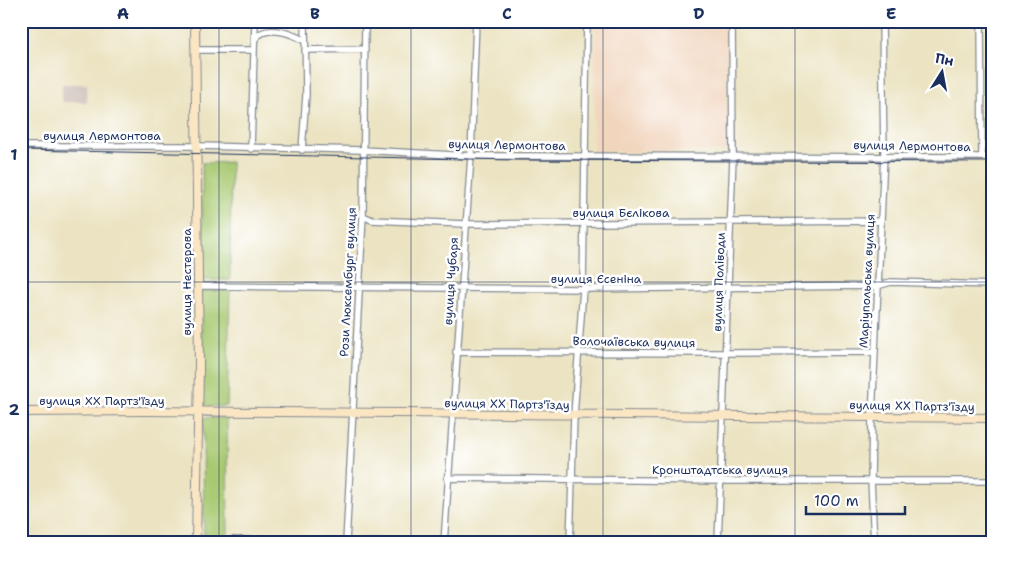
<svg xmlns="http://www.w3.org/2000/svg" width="1014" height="564" viewBox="0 0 1014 564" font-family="'Shantell Sans',sans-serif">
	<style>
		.built { fill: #f1d5bd }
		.industrial { fill: #cec1ba }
		.green { fill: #a8c971; stroke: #627c68 }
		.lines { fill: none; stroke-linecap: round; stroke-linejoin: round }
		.street-casing { stroke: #838990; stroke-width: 8 }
		.secondary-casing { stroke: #838990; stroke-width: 10 }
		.street { stroke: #fff; stroke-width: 5.5 }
		.secondary { stroke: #fbe6c4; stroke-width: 8 }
		.tram { stroke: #1b2f5e; stroke-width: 1 }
		.grid { fill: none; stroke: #1b2f5e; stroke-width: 1; stroke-opacity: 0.55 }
		.labels { text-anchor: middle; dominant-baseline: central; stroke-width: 5; stroke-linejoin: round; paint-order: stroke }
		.street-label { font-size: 12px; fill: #1b2f5e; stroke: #fff }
		.neatline { fill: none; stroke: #1b2f5e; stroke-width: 2 }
		.grid-label { font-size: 16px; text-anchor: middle; font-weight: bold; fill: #1b2f5e }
	</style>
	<rect width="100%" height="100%" fill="#fff"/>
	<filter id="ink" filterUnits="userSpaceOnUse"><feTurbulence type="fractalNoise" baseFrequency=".02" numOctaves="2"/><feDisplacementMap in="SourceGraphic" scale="10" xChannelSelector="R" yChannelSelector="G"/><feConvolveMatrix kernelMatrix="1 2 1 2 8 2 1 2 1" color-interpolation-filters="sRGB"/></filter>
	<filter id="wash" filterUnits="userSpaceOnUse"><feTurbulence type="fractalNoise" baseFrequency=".0096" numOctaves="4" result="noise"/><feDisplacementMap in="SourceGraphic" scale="20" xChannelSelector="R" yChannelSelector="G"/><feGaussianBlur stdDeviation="1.12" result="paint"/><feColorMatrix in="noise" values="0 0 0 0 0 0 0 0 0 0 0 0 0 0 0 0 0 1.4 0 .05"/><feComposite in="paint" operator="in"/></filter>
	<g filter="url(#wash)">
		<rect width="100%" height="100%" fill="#ebe3c1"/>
		<!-- built -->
		<path class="built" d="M 596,21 L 726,21 L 728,151 L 593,152 Z"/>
		<!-- industrial -->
		<path class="industrial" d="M 62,84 L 87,84 L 87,102 L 62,102 Z"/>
		<!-- green -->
		<path class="green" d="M 231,162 L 230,280 L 202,280 L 202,163 Z
			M 230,290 L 227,406 L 202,407 L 201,291 Z
			M 203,418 L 227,418 L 228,543 L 204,543 Z"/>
	</g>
	<g filter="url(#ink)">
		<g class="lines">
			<defs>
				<path id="street" d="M 981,21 L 982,157
					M 255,39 C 266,23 293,34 305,41
					M 195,50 L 254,50
					M 305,50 L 365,49
					M 21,146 L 198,146 L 362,150 L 471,156 L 993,157
					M 251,149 L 255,21
					M 302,150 L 306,95 L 305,21
					M 363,216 L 372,220 L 465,224 L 880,221
					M 198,286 L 583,289 L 877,286 L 891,282 L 993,285
					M 456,352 L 726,353 L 873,352
					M 447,478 L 721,481 L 993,481
					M 227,543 L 232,540 L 602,543
					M 346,543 L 363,216 L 365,21
					M 444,543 L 471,156 L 476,21
					M 570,543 L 574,416 L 583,289 L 587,21
					M 718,543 L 733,157 L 732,21
					M 836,543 L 909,543
					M 874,543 L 871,480 L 872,417 L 884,155 L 882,21"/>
				<path id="secondary" d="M 195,21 L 199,367 L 196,543
					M 21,412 L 144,411 L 993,418"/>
			</defs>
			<!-- street casing -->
			<use href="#street" class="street-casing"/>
			<!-- secondary casing -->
			<use href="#secondary" class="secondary-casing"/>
			<!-- street -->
			<use href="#street" class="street"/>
			<!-- secondary -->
			<use href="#secondary" class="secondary"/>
			<!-- tram -->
			<path class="tram" d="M 21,150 L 516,160 L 993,162"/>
		</g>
	</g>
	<!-- grid -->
	<path class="grid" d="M 219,21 L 219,543M 411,21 L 411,543M 603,21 L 603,543M 795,21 L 795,543M 21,282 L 993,282"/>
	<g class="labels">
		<!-- street labels -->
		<g class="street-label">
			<text x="102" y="136">вулиця Лермонтова</text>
			<text transform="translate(507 145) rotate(1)">вулиця Лермонтова</text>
			<text transform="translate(912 146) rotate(1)">вулиця Лермонтова</text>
			<text x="621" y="213">вулиця Бєлікова</text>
			<text x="596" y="279">вулиця Єсеніна</text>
			<text transform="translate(451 281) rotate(-86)">вулиця Чубаря</text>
			<text transform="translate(867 281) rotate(-87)">Маріупольська вулиця</text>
			<text transform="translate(187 282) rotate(-90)">вулиця Нестерова</text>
			<text transform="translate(348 282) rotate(-87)">Рози Люксембург вулиця</text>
			<text transform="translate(719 282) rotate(-88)">вулиця Поліводи</text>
			<text transform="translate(634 342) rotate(1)">Волочаївська вулиця</text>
			<text x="102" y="401">вулиця XX Партз'їзду</text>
			<text transform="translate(507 404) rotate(1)">вулиця XX Партз'їзду</text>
			<text transform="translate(912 406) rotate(1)">вулиця XX Партз'їзду</text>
			<text x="720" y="470">Кронштадтська вулиця</text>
		</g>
	</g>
	<!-- margin -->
	<rect width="1014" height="564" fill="none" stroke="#fff" stroke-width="55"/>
	<!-- north arrow -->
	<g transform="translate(942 72) rotate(11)" stroke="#ffffff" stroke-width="4" paint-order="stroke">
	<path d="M0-4L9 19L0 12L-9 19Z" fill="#1b2f5e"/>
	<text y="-8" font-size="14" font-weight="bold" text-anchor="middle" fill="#1b2f5e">Пн</text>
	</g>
	<!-- scale -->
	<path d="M806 506v8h99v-8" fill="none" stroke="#1b2f5e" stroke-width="2.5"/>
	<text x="814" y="506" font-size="15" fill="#1b2f5e" stroke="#ffffff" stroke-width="4" paint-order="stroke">100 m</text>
	<rect x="28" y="28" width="958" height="508" class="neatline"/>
	<g class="grid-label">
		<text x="123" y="19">A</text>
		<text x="315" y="19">B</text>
		<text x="507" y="19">C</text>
		<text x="699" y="19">D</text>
		<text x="891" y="19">E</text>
		<text x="14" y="160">1</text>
		<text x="14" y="415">2</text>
	</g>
</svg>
